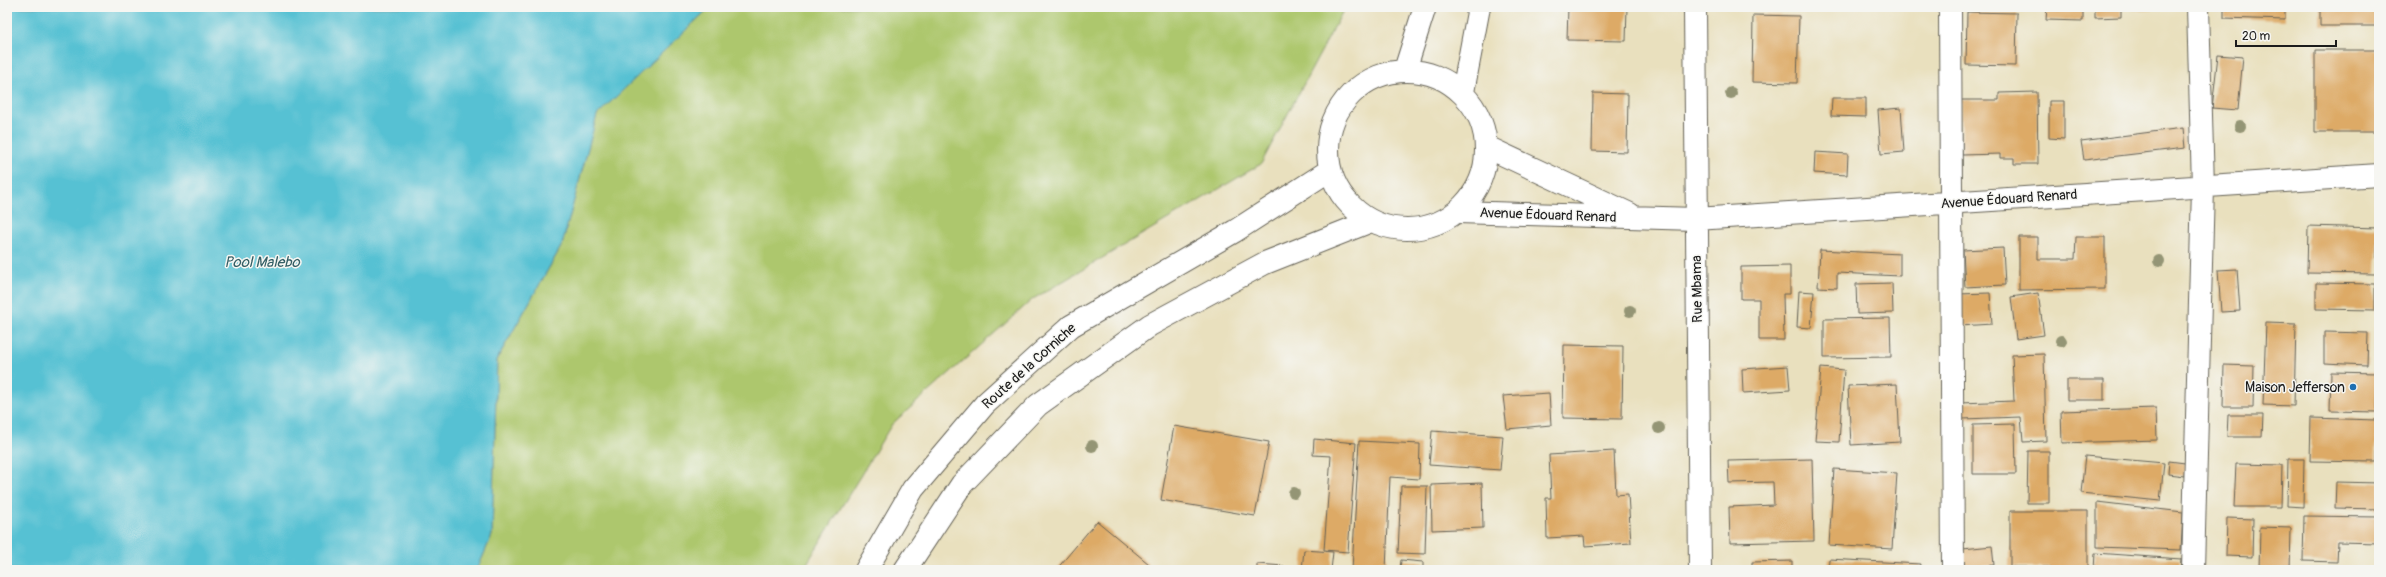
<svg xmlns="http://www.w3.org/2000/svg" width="2386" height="577" viewBox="0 0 2386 577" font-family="Pangolin,sans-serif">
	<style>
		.green { fill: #adc76d; stroke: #647244 }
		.water { fill: #57c1d3; stroke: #3a6e78 }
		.building { fill: #da6 }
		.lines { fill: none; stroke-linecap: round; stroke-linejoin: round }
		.minor-casing { stroke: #646155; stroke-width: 24 }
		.secondary-casing { stroke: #646155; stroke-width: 24 }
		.minor { stroke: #fff; stroke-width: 22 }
		.secondary { stroke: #fff; stroke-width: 22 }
		.tree { fill: #949574 }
		.poi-dot { fill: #1f6fb2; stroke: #f6f6f2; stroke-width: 1.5 }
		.labels { text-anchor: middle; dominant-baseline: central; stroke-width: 3; stroke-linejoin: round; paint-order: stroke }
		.street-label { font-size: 14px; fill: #1c1c1c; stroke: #f6f6f2 }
		.poi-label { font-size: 14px; fill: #1c1c1c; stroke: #f6f6f2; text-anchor: end }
		.water-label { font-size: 15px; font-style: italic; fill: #345e65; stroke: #f6f6f2 }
	</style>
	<rect width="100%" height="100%" fill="#f6f6f2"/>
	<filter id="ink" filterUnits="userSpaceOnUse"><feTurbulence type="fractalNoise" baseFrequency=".025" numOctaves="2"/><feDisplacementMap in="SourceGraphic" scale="8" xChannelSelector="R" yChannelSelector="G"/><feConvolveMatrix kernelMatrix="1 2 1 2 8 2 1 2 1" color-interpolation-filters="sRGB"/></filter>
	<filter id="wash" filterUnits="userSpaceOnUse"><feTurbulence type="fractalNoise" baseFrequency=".012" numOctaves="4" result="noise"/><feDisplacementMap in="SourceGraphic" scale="16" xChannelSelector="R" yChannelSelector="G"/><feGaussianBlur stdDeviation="0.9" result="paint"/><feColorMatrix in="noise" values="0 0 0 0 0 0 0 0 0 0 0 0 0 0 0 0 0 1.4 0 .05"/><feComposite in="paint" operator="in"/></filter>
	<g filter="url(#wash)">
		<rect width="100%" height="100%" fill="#e9e0be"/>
		<!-- green -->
		<path class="green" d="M 710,7 L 1345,7 L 1261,164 L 1033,299 L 892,424 L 803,570 L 477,570 L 492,535 L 497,359 L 562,245 L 597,114 Z"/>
		<!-- water -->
		<path class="water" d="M 7,7 L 710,7 L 597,115 L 562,245 L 497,359 L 492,535 L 477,570 L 7,570 Z"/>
		<g id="blocks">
			<!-- building -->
			<path class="building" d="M 1568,7 L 1627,7 L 1626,41 L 1567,40 Z
				M 2047,7 L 2083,7 L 2083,21 L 2046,20 Z
				M 2095,7 L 2121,7 L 2121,17 L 2095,18 Z
				M 2133,7 L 2168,7 L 2168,8 L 2133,10 Z
				M 2224,7 L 2285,7 L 2285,20 L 2224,18 Z
				M 2320,7 L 2379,7 L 2379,26 L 2320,26 Z
				M 1967,12 L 2017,13 L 2016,66 L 1966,65 Z
				M 1753,15 L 1799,16 L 1797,83 L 1752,82 Z
				M 2315,50 L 2379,50 L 2379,132 L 2315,132 Z
				M 2218,55 L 2243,57 L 2238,110 L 2212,108 Z
				M 2037,92 L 2038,164 L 2014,164 L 2014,158 L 2000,158 L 2000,154 L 1962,155 L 1961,100 L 1999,100 L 1999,93 Z
				M 1593,93 L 1628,94 L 1627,152 L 1592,151 Z
				M 1832,98 L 1866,98 L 1866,117 L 1831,116 Z
				M 2049,101 L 2064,101 L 2064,139 L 2049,138 Z
				M 1901,108 L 1904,152 L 1881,154 L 1878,110 Z
				M 2183,128 L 2185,148 L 2084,160 L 2081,141 Z
				M 1815,152 L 1848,154 L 1847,175 L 1814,173 Z
				M 2308,226 L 2378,228 L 2376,274 L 2307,273 Z
				M 2019,237 L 2038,237 L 2038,259 L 2075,259 L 2076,237 L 2105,237 L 2105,289 L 2019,290 Z
				M 2003,248 L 2005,285 L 1965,287 L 1963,250 Z
				M 1820,250 L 1900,254 L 1900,276 L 1837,273 L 1837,288 L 1818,287 Z
				M 1790,266 L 1790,294 L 1783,294 L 1784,340 L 1759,340 L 1759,299 L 1741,299 L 1741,267 Z
				M 2237,269 L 2240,311 L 2221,312 L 2218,270 Z
				M 1892,283 L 1893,313 L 1857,314 L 1856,284 Z
				M 2316,283 L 2375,284 L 2375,310 L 2316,309 Z
				M 1799,291 L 1814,292 L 1811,328 L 1797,327 Z
				M 1990,293 L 1992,324 L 1960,326 L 1958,294 Z
				M 2038,293 L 2044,335 L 2016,339 L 2011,297 Z
				M 1890,318 L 1891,357 L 1824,358 L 1824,319 Z
				M 2266,323 L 2296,324 L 2294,406 L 2263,405 Z
				M 2324,332 L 2368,333 L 2367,365 L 2324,363 Z
				M 1564,345 L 1623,346 L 1622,419 L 1563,418 Z
				M 2044,354 L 2046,441 L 2023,442 L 2021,417 L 1962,419 L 1961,403 L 2014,401 L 2012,355 Z
				M 2224,365 L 2254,366 L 2253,407 L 2223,407 Z
				M 1788,366 L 1790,390 L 1743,393 L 1742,369 Z
				M 1821,368 L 1844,370 L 1839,442 L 1815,441 Z
				M 2331,372 L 2378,373 L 2377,412 L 2330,411 Z
				M 2067,380 L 2104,380 L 2104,400 L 2067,400 Z
				M 1897,384 L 1900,442 L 1851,445 L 1848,386 Z
				M 1549,393 L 1551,425 L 1507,429 L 1503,396 Z
				M 2156,408 L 2157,440 L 2062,443 L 2061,411 Z
				M 2228,415 L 2263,415 L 2262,437 L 2227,437 Z
				M 2311,418 L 2377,420 L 2376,462 L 2310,461 Z
				M 2015,424 L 2016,474 L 1973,474 L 1973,425 Z
				M 1174,426 L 1269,442 L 1255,516 L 1161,500 Z
				M 1432,431 L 1503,436 L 1500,470 L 1429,465 Z
				M 1314,439 L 1356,443 L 1348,552 L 1324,550 L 1331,456 L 1313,455 Z
				M 1359,441 L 1420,444 L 1419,479 L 1390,477 L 1386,570 L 1352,570 Z
				M 1614,451 L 1616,495 L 1628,494 L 1631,543 L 1585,546 L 1584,536 L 1547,538 L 1546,498 L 1551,498 L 1549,455 Z
				M 2028,451 L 2049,451 L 2049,503 L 2027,503 Z
				M 2085,456 L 2164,463 L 2160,501 L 2081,493 Z
				M 1812,459 L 1814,541 L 1730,543 L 1729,507 L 1774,505 L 1773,482 L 1729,483 L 1728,461 Z
				M 2288,459 L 2304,459 L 2303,507 L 2287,506 Z
				M 2169,461 L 2185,463 L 2184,476 L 2168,474 Z
				M 2236,464 L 2282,465 L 2281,507 L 2234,507 Z
				M 1834,469 L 1897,473 L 1892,549 L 1829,545 Z
				M 2336,482 L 2379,483 L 2379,509 L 2335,508 Z
				M 1482,483 L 1483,528 L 1432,530 L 1431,485 Z
				M 1401,486 L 1427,486 L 1425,554 L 1398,553 Z
				M 2097,502 L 2183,512 L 2181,550 L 2097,547 Z
				M 2010,511 L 2088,511 L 2088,570 L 2049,570 L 2049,567 L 2010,567 Z
				M 2304,516 L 2379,517 L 2379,543 L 2338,542 L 2337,562 L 2303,561 Z
				M 2227,518 L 2253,519 L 2252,557 L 2226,556 Z
				M 1097,521 L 1149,564 L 1144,570 L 1056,570 Z
				M 2260,527 L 2291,528 L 2290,570 L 2259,570 Z
				M 1992,546 L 1994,565 L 1964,568 L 1963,549 Z
				M 1304,550 L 1333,552 L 1331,570 L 1302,570 Z
				M 2095,553 L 2181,559 L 2180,570 L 2094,570 Z
				M 1829,559 L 1920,564 L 1919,570 L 1828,570 Z
				M 1401,560 L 1423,562 L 1423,570 L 1400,570 Z
				M 1792,561 L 1792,570 L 1752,570 L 1752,562 Z
				M 1257,564 L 1284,566 L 1283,570 L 1257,570 Z"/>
		</g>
	</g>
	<g filter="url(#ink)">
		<use href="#blocks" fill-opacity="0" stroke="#646155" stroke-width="1"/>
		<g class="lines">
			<defs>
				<path id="minor" d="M 1695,7 L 1700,570
					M 1950,7 L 1953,570
					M 1487,147 L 1630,214
					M 1458,212 L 1696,219 L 2379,175
					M 2193,570 L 2203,187 L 2198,7"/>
				<path id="secondary" d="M 1405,70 L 1425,7
					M1328 150a79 79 0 1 1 158 0a79 79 0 1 1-158 0Z
					M 1463,92 L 1479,7
					M 866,570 L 913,489 L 985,404 L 1071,326 L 1235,231 L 1330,170
					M 905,570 L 962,484 L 1038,405 L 1150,325 L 1265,263 L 1371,221"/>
			</defs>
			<!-- minor casing -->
			<use href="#minor" class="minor-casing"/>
			<!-- secondary casing -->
			<use href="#secondary" class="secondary-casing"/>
			<!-- minor -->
			<use href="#minor" class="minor"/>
			<!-- secondary -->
			<use href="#secondary" class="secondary"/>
		</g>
		<!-- trees -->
		<g class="tree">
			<circle cx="1731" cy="93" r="6"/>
			<circle cx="2240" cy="126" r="6"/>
			<circle cx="2159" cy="261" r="6"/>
			<circle cx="1630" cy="311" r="6"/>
			<circle cx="2061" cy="341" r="6"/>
			<circle cx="1659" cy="428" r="6"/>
			<circle cx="1092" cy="446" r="6"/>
			<circle cx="1294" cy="493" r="6"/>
		</g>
	</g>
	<!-- markers -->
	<circle class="poi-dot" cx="2353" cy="387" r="4"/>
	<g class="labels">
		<!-- street labels -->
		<g class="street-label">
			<text transform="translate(2009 199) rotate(-4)">Avenue Édouard Renard</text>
			<text transform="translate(1548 215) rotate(2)">Avenue Édouard Renard</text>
			<text transform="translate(1697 289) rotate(-91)">Rue Mbama</text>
			<text transform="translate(1029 366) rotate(-42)">Route de la Corniche</text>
		</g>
		<!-- poi labels -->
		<g class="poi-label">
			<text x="2345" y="387">Maison Jefferson</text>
		</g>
		<!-- water labels -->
		<g class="water-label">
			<text x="262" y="262">Pool Malebo</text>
		</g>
	</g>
	<!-- margin -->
	<rect width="2386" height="577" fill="none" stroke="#f6f6f2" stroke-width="24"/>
	<!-- scale -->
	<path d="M2236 40v6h100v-6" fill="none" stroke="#1c1c1c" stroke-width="2"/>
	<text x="2242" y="40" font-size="12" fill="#1c1c1c" stroke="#f6f6f2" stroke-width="3" paint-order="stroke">20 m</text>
</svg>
